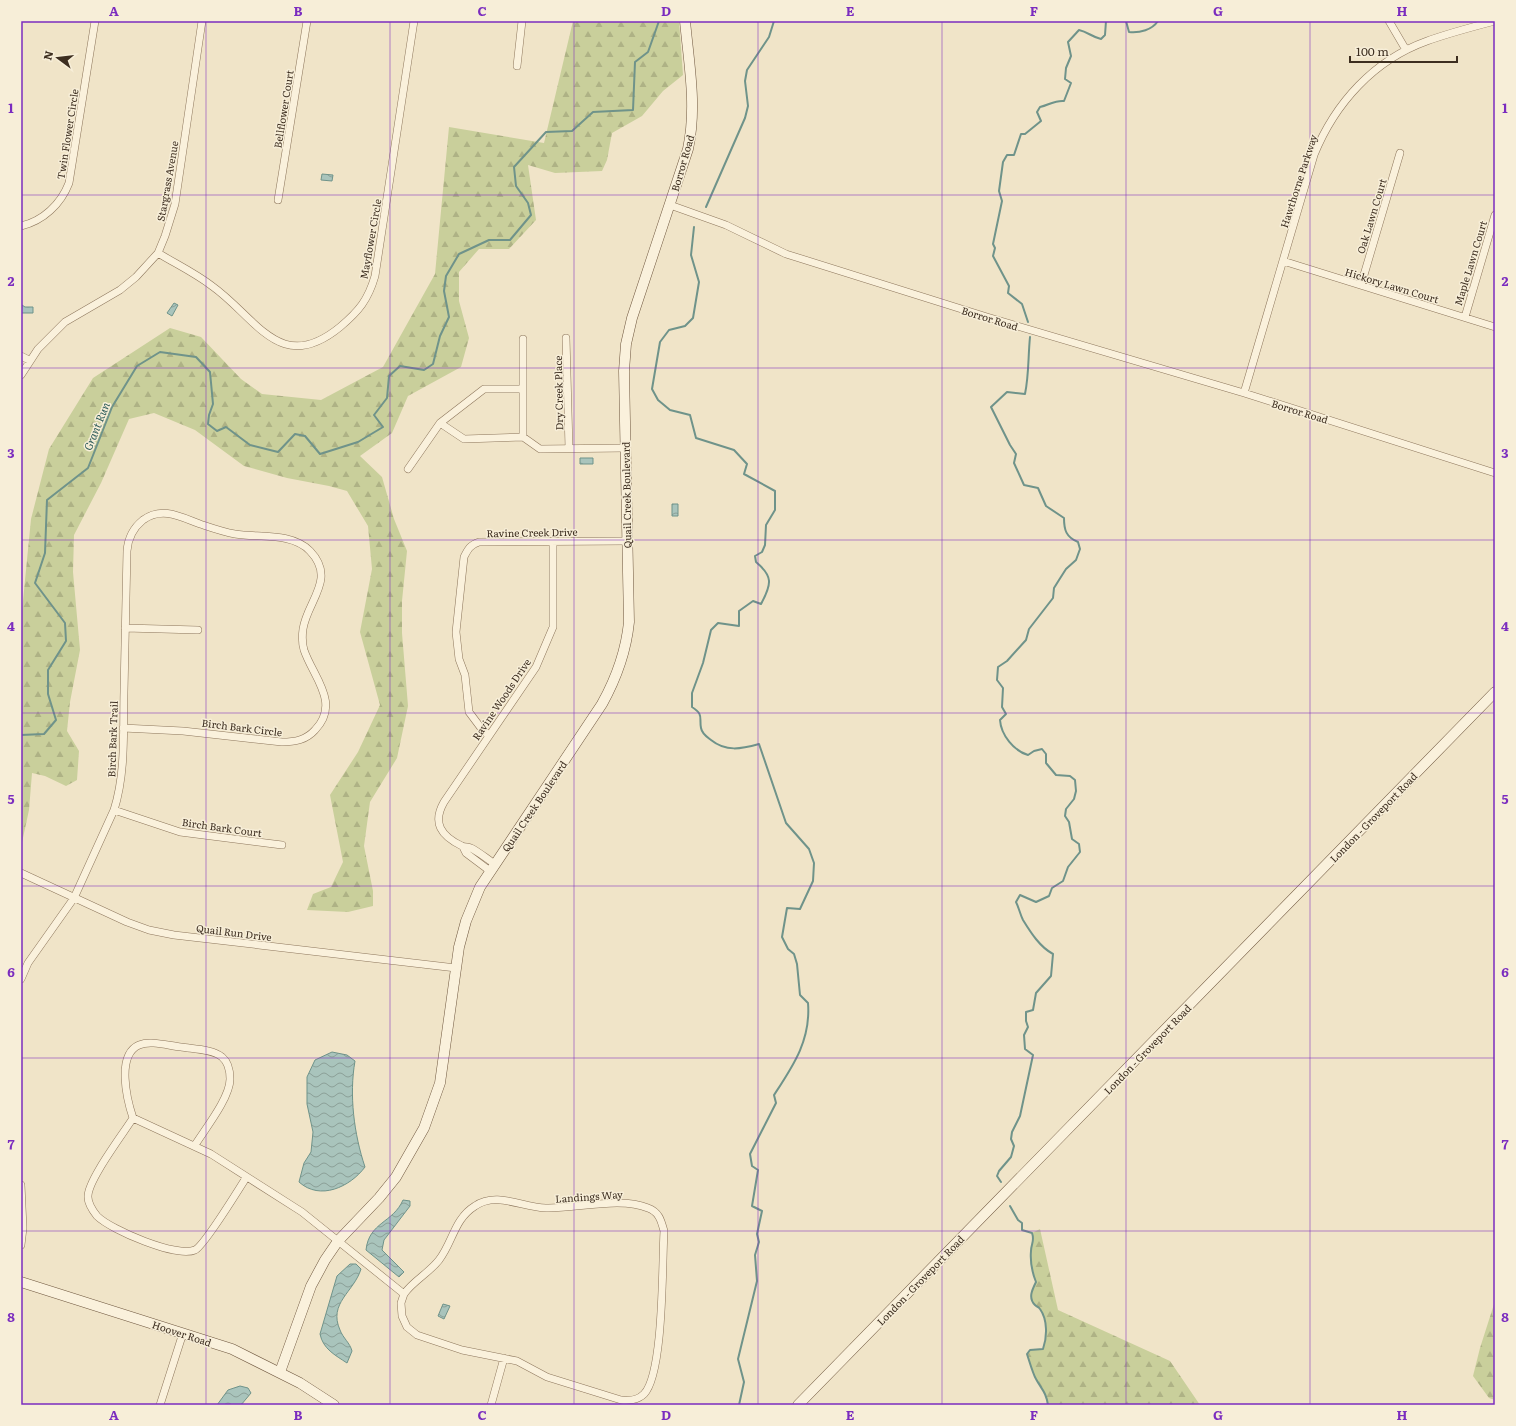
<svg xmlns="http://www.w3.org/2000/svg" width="1516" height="1426" viewBox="0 0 1516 1426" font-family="Literata,serif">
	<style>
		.forest { fill: url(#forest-firs) }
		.water { fill: url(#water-waves); stroke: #6f938a }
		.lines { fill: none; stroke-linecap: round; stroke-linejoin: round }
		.stream { stroke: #6f938a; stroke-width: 2 }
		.street-casing { stroke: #8d765c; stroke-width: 8 }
		.secondary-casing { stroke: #6f573f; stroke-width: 11 }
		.street { stroke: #faf1dc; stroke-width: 7 }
		.secondary { stroke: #faf1dc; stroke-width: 10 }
		.grid { fill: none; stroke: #7b2cbf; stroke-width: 1; stroke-opacity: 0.55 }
		.labels { text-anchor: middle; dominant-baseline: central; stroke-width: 3; stroke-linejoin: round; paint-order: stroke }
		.street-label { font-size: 10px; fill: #3d2e20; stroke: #f7eed8 }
		.water-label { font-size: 11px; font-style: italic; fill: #2f5d5a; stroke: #f7eed8 }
		.neatline { fill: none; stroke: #7b2cbf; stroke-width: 1.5 }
		.grid-label { font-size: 13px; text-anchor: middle; font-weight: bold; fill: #7b2cbf }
	</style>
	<defs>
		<pattern id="forest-firs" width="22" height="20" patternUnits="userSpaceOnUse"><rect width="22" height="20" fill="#c9cf9b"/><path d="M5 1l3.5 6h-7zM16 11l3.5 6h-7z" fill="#aeb285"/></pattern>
		<pattern id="water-waves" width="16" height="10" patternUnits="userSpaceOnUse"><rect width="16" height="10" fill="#a9c4bc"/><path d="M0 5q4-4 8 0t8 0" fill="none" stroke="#8ba098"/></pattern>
	</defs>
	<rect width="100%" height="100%" fill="#f0e4c8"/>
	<!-- forest -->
	<path class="forest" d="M 573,21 L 679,21 L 683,75 L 663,91 L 642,116 L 612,133 L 607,160 L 602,171 L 555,173 L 528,165 L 536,220 L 509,249 L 479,249 L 459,272 L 459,301 L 469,338 L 461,367 L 408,396 L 392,433 L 360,456 L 382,477 L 394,519 L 407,551 L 402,601 L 402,633 L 408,706 L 397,758 L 370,802 L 364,846 L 373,891 L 373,906 L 348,912 L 307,910 L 313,894 L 331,887 L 343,862 L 330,795 L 358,752 L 380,705 L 360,632 L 372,569 L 368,526 L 347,491 L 329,486 L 287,478 L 244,466 L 195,430 L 154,413 L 129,419 L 101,483 L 74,535 L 73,572 L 80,650 L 70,702 L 67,731 L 79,751 L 77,780 L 66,786 L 45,776 L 32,773 L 29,810 L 21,847 L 21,621 L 31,519 L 49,449 L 93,378 L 170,328 L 201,337 L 241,379 L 262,394 L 321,400 L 383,367 L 435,274 L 449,127 L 544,143 Z
		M 1040,1229 L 1058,1310 L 1170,1361 L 1200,1405 L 1048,1405 C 1046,1392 1042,1390 1036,1379 C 1033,1375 1029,1360 1027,1354 L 1030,1350 L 1043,1349 C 1047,1338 1048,1320 1040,1309 C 1038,1306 1038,1308 1035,1305 C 1028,1298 1032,1290 1036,1282 C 1032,1272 1030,1262 1031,1251 C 1032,1244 1035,1241 1032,1233 Z
		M 1495,1301 L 1495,1400 L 1489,1398 L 1473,1376 L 1480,1348 Z"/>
	<!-- water -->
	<path class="water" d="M 322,174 L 333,175 L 332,181 L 321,180 Z
		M 174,303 L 178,305 L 172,316 L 167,313 Z
		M 22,305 L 25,307 L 33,307 L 33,313 L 21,313 Z
		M 580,458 L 593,458 L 593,464 L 580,464 Z
		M 672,504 L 678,504 L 678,516 L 672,516 Z
		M 332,1052 L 347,1055 L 355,1061 C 349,1095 354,1134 365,1167 C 350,1187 320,1201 299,1182 L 304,1163 L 311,1152 L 313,1132 L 307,1104 L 307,1077 L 315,1060 Z
		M 403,1200 L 410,1201 L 410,1206 L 384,1240 L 382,1250 L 404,1272 L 399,1277 L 366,1250 C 369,1222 393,1223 403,1200 Z
		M 350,1264 L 356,1264 L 361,1269 C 354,1292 328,1303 340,1330 C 343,1338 350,1343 352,1351 L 347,1363 C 335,1355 323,1349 320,1334 L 337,1276 Z
		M 443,1304 L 450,1306 L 444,1319 L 438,1316 Z
		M 240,1386 L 248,1388 L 251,1393 L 241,1405 L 217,1405 L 228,1390 Z"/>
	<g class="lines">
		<!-- stream -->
		<path class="stream" d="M 1126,21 L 1129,32 C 1140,33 1152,30 1158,21
			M 706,207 L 745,118 L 748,106 L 745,81 L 747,70 L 769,37 L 774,21
			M 694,227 L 691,255 L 699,282 L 693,318 L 685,326 L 669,330 L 660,342 L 652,389 L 658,400 L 670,410 L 690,415 L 696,438 L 734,450 L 747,464 L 744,474 L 775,491 L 775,510 L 766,525 L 765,545 L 762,552 L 755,556 L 756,562 C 773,576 772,584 761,604 L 753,601 L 739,611 L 739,626 L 718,623 L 711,630 L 703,663 L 692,693 L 692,707 C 704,715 699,717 701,728 C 702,734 707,737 711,740 C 726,752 741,749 759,744 L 786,823 L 809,849 L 814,863 L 813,881 L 800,909 L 787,908 L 782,937 L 788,949 L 794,954 L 797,964 L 800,995 L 808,1003 C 811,1040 793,1066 774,1095 L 776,1103 L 750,1154 L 752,1166 L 758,1170 L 752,1206 L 762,1211 L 757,1234 L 759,1242 L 755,1255 L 757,1281 L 738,1359 L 744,1382 L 739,1405
			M 1028,322 L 1022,304 L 1008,293 L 1009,286 L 993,256 L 995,248 L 993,244 L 1002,201 L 999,191 L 1003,162 L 1007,155 L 1014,155 L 1021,134 L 1025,134 L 1041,121 L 1037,112 L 1040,107 C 1049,105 1055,100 1064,101 L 1071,83 L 1065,79 L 1066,68 L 1071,56 L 1068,42 L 1079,30 C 1088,32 1092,37 1101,39 L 1105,35 L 1106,21
			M 21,735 L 44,734 L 56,720 L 48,694 L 48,670 L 66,641 L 65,623 L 35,583 L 45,553 L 47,500 L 88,468 L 112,407 L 137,366 L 160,352 L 196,357 L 210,372 L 213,404 L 209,415 L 208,424 L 217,431 L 226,427 L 250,445 L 278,452 L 295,434 L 305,436 L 320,454 L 358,442 L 383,427 L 374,415 L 387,398 L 389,376 L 400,366 L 424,370 L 433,364 L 440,336 L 449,317 L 444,291 L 446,276 L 459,254 L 489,240 L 510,240 L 531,215 L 528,203 L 516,186 L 514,167 L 546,132 L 572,131 L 593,112 L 633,110 L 635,62 L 648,52 L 659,21
			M 1001,1182 L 997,1176 L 999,1171 L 1011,1157 L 1014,1146 L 1011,1139 L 1012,1132 L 1020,1116 L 1033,1055 L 1025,1049 L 1024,1035 L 1028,1027 L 1026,1021 L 1026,1012 L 1033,1010 L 1036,993 L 1051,976 L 1053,954 C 1040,947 1031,933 1023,920 C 1020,914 1019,908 1016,902 L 1020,895 L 1036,902 L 1049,896 L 1052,888 L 1063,881 L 1068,867 L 1080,852 L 1079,844 L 1072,839 L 1069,822 L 1065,816 L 1066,809 L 1074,799 L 1076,791 L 1075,780 L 1070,776 L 1056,775 L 1046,763 L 1046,754 L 1042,749 L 1034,751 L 1028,755 C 1014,751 1001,735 1000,720 L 1006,714 L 1002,707 L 1003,688 L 997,680 L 998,667 L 1007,661 L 1026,640 L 1029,629 L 1053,598 L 1054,588 L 1059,580 L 1066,569 L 1076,560 L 1080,549 L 1078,542 C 1066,537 1064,530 1064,518 L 1046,506 L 1038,488 L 1024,485 L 1014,463 L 1016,454 L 1010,445 L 991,407 L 1007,392 L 1025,394 C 1029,375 1028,357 1030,337
			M 1010,1206 L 1018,1220 L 1022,1223 L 1022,1230 L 1032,1233 C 1035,1241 1031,1244 1031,1251 C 1030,1262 1032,1272 1036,1282 C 1032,1290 1028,1298 1035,1305 C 1038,1308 1038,1306 1040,1309 C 1048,1320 1047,1338 1043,1349 L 1030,1350 L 1027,1354 C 1029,1360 1033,1374 1036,1379 C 1042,1390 1046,1392 1048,1405"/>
		<defs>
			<path id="street" d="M 1389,21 L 1406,50
				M 517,66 L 522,21
				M 278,200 L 307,21
				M 670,205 L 726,225 L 786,254 L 987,317 L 1244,393 L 1495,473
				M 21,226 C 43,221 61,204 69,183 L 95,21
				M 158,253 C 176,264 195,273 212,286 C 257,318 280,376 340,327 C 359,311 368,300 375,276 L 414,21
				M 1283,261 L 1495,327
				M 1361,285 L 1400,153
				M 1465,317 L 1495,215
				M 566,338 L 569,448
				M 523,339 L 523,437
				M 21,356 L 29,360
				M 21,375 L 38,349 L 65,322 L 120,290 L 136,277 L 158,253 L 165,236 L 175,204 L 202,21
				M 1244,393 L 1314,155 C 1335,103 1374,60 1427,41 C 1449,33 1472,27 1495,21
				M 440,423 L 464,439 L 523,437 L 540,449 L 625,448
				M 408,469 L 440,423 L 484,389 L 522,389
				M 125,628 L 198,630
				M 489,736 L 481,728 L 469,712 L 465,675 L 459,659 L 456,632 L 464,557 C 468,549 470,545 479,542 L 627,541
				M 114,810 L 180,832 L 282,845
				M 463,847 L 466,853 L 490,871
				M 495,864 C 487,859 479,852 471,848 C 468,847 465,847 462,846 C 441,836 432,823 444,802 L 536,667 L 553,627 L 553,541
				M 21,873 L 127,922 L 149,930 L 174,935 L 456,968
				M 21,979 L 28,963 L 74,898 L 114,810 C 126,772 123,731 124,692 C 125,645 126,598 127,551 C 128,538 133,528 143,520 C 162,506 181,517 200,524 C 212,528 223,532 235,534 C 258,538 292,532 310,551 C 337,579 307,601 303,629 C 302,636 302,643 304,650 C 313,677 341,703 315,730 C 306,740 295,742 282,742 L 183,731 L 123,728
				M 133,1118 L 211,1154 L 302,1212 L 404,1294 L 401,1303 L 402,1316 L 407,1327 L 417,1335 L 462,1350 L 517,1361 L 547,1377 L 621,1400 C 628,1401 638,1400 644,1394 C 664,1373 662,1263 664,1231 C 661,1220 659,1212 648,1208 C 620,1196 576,1209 546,1208 C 523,1208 497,1191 475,1206 C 454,1219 453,1242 439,1260 C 429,1273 413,1281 404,1294
				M 133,1118 C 123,1134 87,1181 88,1197 C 88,1203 93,1211 97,1216 C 111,1230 177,1258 195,1250 C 205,1245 238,1190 246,1178
				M 133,1118 C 127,1100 116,1055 139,1045 C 151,1040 169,1046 181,1047 C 193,1049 213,1049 222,1057 C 228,1062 230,1071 230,1079 C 230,1098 205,1129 195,1145
				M 21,1185 L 23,1228 L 21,1245
				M 160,1405 L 183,1333
				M 491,1405 L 504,1358"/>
			<path id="secondary" d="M 21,1282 L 232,1349 L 300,1383 L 334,1405
				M 280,1372 L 311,1286 L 325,1260 L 338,1241 L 379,1198 L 396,1177 L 424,1128 L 440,1083 L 459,947 L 466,921 L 480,887 L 602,704 C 617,677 626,652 629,622 L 624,371 L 626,344 L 632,318 L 688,149 C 697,107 689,64 685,21
				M 798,1405 L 1495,692"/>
		</defs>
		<!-- street casing -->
		<use href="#street" class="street-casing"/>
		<!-- secondary casing -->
		<use href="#secondary" class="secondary-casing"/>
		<!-- street -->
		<use href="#street" class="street"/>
		<!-- secondary -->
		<use href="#secondary" class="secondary"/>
	</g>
	<!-- grid -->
	<path class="grid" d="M 206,21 L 206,1405M 390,21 L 390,1405M 574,21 L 574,1405M 758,21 L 758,1405M 942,21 L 942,1405M 1126,21 L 1126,1405M 1310,21 L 1310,1405M 21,195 L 1495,195M 21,368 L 1495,368M 21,540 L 1495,540M 21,713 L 1495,713M 21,886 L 1495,886M 21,1058 L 1495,1058M 21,1231 L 1495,1231"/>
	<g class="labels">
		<!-- street labels -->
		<g class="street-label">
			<text transform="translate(283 109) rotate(-81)">Bellflower Court</text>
			<text transform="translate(67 134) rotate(-81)">Twin Flower Circle</text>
			<text transform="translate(682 163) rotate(-74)">Borror Road</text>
			<text transform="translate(167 181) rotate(-80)">Stargrass Avenue</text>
			<text transform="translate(1298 181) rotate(-72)">Hawthorne Parkway</text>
			<text transform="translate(1371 216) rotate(-73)">Oak Lawn Court</text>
			<text transform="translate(370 239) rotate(-80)">Mayflower Circle</text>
			<text transform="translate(1470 263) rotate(-73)">Maple Lawn Court</text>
			<text transform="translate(1392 285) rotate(17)">Hickory Lawn Court</text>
			<text transform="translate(990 318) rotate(17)">Borror Road</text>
			<text transform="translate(558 393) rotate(-91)">Dry Creek Place</text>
			<text transform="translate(1300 411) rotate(17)">Borror Road</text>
			<text transform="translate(626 495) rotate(-91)">Quail Creek Boulevard</text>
			<text transform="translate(532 532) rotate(-1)">Ravine Creek Drive</text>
			<text transform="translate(501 699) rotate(-56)">Ravine Woods Drive</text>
			<text transform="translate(242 727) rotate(7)">Birch Bark Circle</text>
			<text transform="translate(112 739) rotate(-88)">Birch Bark Trail</text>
			<text transform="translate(534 806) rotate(-56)">Quail Creek Boulevard</text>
			<text transform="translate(1373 817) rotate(-46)">London - Groveport Road</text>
			<text transform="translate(222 827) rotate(8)">Birch Bark Court</text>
			<text transform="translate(234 932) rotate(7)">Quail Run Drive</text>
			<text transform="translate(1147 1049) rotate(-46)">London - Groveport Road</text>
			<text transform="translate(589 1196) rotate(-4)">Landings Way</text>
			<text transform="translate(920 1280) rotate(-46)">London - Groveport Road</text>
			<text transform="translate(182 1333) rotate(18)">Hoover Road</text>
		</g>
		<!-- water labels -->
		<g class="water-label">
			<text transform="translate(96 426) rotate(-68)">Grant Run</text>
		</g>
	</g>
	<!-- border -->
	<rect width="1516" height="1426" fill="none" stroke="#f7eed8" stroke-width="44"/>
	<!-- north arrow -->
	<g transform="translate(58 58) rotate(285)" stroke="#f7eed8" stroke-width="3" paint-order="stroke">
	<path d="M0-3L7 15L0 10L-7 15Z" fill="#3d2e20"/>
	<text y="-6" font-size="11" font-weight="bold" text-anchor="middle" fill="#3d2e20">N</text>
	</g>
	<!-- scale -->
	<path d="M1350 56v6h107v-6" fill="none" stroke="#3d2e20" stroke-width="2"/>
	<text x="1356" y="56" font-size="12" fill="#3d2e20" stroke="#f7eed8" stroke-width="3" paint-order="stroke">100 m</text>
	<rect x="22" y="22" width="1472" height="1382" class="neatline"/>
	<g class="grid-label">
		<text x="114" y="16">A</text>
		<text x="298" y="16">B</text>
		<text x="482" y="16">C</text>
		<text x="666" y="16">D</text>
		<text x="850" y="16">E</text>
		<text x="1034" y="16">F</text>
		<text x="1218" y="16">G</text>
		<text x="1402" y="16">H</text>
		<text x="11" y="113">1</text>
		<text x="1505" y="113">1</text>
		<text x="11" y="286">2</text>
		<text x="1505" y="286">2</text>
		<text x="11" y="458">3</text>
		<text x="1505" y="458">3</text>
		<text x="11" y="631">4</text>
		<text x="1505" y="631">4</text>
		<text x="11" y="804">5</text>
		<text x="1505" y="804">5</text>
		<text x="11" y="977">6</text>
		<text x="1505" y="977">6</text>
		<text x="11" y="1149">7</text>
		<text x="1505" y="1149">7</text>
		<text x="11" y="1322">8</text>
		<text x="1505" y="1322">8</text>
		<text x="114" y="1420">A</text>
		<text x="298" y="1420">B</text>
		<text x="482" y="1420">C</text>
		<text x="666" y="1420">D</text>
		<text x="850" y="1420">E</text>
		<text x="1034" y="1420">F</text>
		<text x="1218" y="1420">G</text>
		<text x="1402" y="1420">H</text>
	</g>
</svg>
